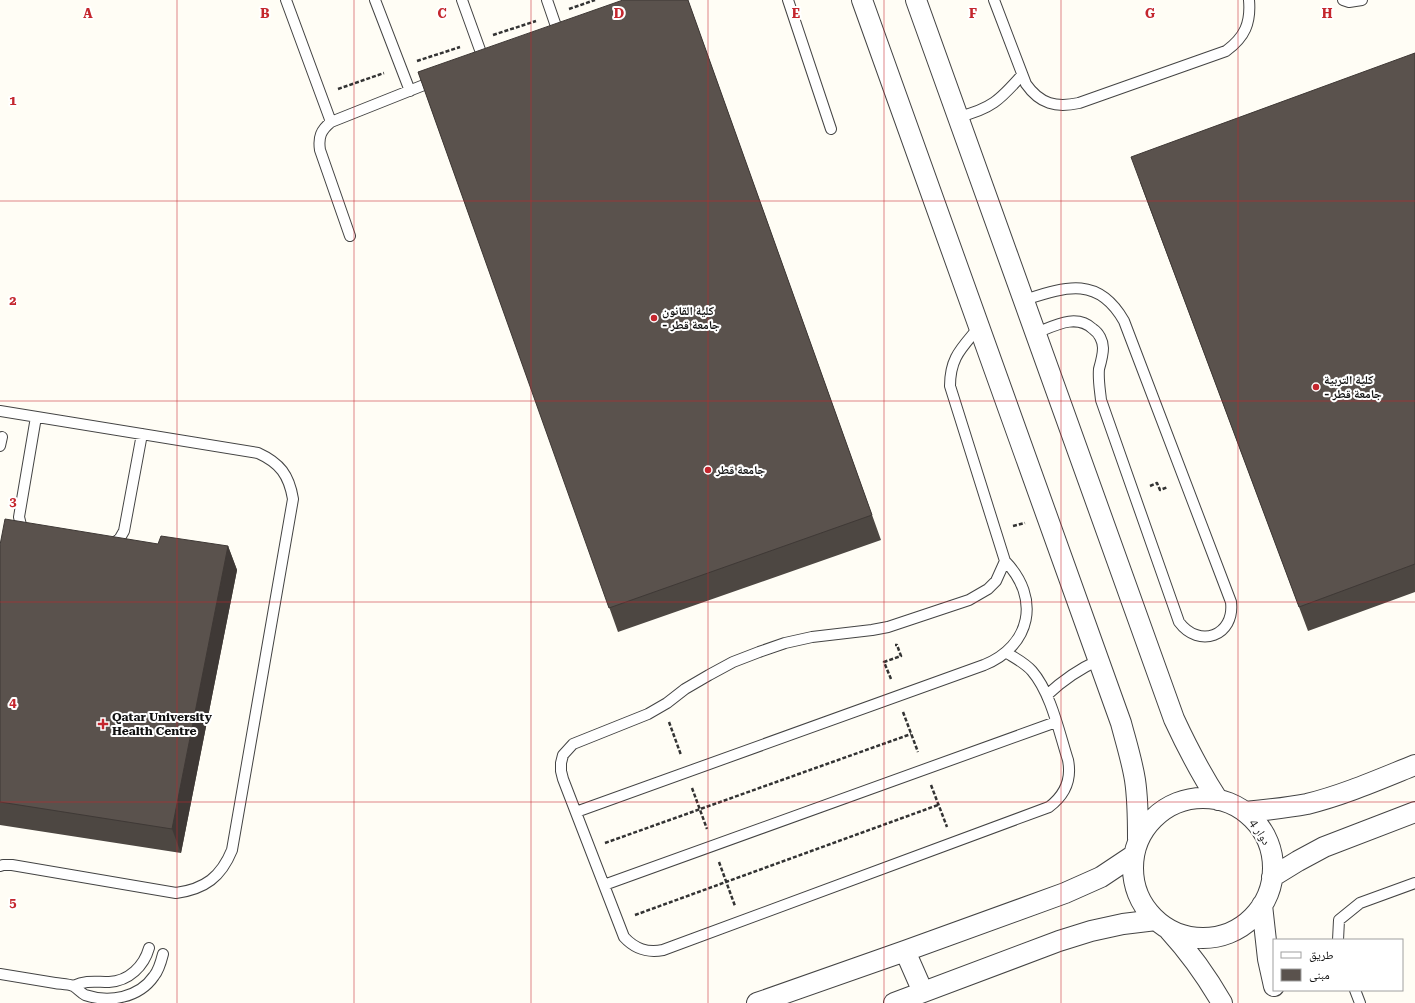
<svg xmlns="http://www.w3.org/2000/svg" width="1415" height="1003" viewBox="0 0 1415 1003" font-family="'Roboto Serif','Noto Naskh Arabic',serif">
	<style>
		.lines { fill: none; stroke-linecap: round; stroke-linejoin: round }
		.lane-casing { stroke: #444; stroke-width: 12 }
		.street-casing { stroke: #444; stroke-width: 22 }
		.path { stroke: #333; stroke-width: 2.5; stroke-dasharray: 4 2; stroke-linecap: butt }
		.lane { stroke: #fff; stroke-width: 10 }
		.street { stroke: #fff; stroke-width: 20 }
		.wall { fill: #4d4742 }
		.shaded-wall { fill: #3f3936 }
		.building { fill: #5a524d; stroke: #3f3936 }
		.grid { fill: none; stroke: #c4262e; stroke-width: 1; stroke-opacity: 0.55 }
		.poi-dot { fill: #c4262e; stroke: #fff; stroke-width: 1.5 }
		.labels { text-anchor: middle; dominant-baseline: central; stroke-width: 4; stroke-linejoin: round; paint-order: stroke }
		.poi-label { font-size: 12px; font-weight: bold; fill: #111; stroke: #fff; text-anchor: start }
		.street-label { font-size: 12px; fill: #111; stroke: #fff }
		.grid-label { font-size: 13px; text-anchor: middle; font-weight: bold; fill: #c4262e; stroke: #fff; stroke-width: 4; stroke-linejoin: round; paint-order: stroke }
	</style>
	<rect width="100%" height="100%" fill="#fffdf5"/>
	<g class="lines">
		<defs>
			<path id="lane" d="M 286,0 L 331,122
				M 375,0 L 410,91
				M 462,0 L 484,61
				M 547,0 L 558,32
				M 788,0 L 831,129
				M 994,0 L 1026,84 C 1040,104 1056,108 1079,103 L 1226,51 C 1245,37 1251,23 1249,0
				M 1343,0 L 1349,2 L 1362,0
				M 958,117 C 991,109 1000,100 1022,75
				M 350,236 L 320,150 C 318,137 321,130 331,122 L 434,81
				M 1024,300 C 1065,287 1098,275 1124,321 L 1231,602 C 1235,636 1199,649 1179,622 L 1101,400 C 1100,390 1098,380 1099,369 C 1101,362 1103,355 1103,348 C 1103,341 1099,333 1093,329 C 1076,313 1054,326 1036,333
				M 0,411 L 258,453 C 280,463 289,475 293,499 L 232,850 C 221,877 205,889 176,893 L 12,865 L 3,865 L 0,866
				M 0,446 L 2,437
				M 26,532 L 21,525 L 19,517 L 36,417
				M 111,546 L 120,538 L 124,531 L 142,434
				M 1005,561 L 996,581 L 988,589 L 969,600 L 888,627 L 872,630 L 812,637 L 785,643 L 759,652 L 733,662 L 709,675 L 685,689 L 667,703 L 648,714 L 573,744 L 563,755 L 561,763 L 561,771 L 563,779 L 624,937 C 635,949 647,953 663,950 L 1049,807 C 1065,795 1072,780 1068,760 C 1059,732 1051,693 1032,671 C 1025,663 1015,658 1007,653
				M 1047,695 C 1063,680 1079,669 1099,660
				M 576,812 L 984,665 C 1031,646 1041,598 1005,561 L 950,386 C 950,357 962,348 979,327
				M 604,885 L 1056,722
				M 1338,940 L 1339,920 L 1360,903 L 1415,883
				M 0,974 C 18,977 36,980 55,983 C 60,984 68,984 73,986 C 77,988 81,993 85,995 C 109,1003 139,998 154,976 C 159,970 161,962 163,954
				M 73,986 C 87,980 94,982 109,982 C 129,981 144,966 149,948
				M 1355,990 L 1360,1003"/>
			<path id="street" d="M 862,0 L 1121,723 C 1126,742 1132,761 1135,780 C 1138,800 1138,820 1138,839
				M 916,0 L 1174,719 C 1187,747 1201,774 1218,800
				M1133 868a70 70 0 1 1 140 0a70 70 0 1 1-140 0Z
				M 1245,812 C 1266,810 1286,808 1307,804 C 1344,795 1380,779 1415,765
				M 1272,877 L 1298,861 L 1324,847 L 1415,812
				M 1262,905 L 1268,959 L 1274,986
				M 1169,930 C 1190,953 1207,977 1222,1003
				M 905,951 L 923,992
				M 757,1003 L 905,951 L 1065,893 L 1101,877 L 1134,855
				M 894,1003 L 1059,941 L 1091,931 L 1123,924 L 1156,920"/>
		</defs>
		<!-- lane casing -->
		<use href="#lane" class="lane-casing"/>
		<!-- street casing -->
		<use href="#street" class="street-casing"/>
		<!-- path -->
		<path class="path" d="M 569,9 L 595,0
			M 493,35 L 536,21
			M 417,61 L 460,47
			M 338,89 L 384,73
			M 1150,486 L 1157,483 L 1160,490 L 1168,487
			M 1013,526 L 1025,523
			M 891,679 L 884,662 L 901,656 L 897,645 L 895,645
			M 903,712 L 918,752
			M 669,722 L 681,755
			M 931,785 L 947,827
			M 692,788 L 707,829
			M 605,843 L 911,734
			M 719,862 L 735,906
			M 635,915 L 938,805"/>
		<!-- lane -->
		<use href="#lane" class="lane"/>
		<!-- street -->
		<use href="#street" class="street"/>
	</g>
	<!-- wall -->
	<path class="wall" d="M 688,0 L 881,540 L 618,632 L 418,72 Z
		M 1415,53 L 1415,592 L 1308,631 L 1140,182 Z
		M 158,544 L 228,546 L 237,570 L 181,853 L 0,825 L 0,545 Z"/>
	<!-- shaded-wall -->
	<path class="shaded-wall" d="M 228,546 L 237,570 L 181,853 L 172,829 Z"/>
	<!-- building -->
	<path class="building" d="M 623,0 L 688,0 L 872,515 L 609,608 L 418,72 Z
		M 1415,53 L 1415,564 L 1299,607 L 1131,157 Z
		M 5,519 L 158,544 L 161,536 L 228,546 L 172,829 L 0,802 L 0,545 Z"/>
	<!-- grid -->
	<path class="grid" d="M 177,0 L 177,1003M 354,0 L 354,1003M 531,0 L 531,1003M 708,0 L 708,1003M 884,0 L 884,1003M 1061,0 L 1061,1003M 1238,0 L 1238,1003M 0,201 L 1415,201M 0,401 L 1415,401M 0,602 L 1415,602M 0,802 L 1415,802"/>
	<!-- markers -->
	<g class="poi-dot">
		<circle cx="654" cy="318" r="4"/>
		<circle cx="1316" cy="387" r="4"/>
		<circle cx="708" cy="470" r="4"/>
		<path d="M101 718h4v4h4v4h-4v4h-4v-4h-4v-4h4z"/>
	</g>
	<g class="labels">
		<!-- poi labels -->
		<g class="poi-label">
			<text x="662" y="311">كلية القانون<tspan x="662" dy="14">- جامعة قطر</tspan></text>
			<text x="1324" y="380">كلية التربية<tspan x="1324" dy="14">- جامعة قطر</tspan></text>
			<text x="716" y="470">جامعة قطر</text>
			<text x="112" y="717">Qatar University<tspan x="112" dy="14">Health Centre</tspan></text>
		</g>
		<!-- street labels -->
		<g class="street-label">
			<text transform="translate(1260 832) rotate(57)">دوار 4</text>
		</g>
	</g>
	<g class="grid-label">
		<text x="88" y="18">A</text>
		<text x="265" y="18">B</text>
		<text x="442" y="18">C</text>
		<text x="619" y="18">D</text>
		<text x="796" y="18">E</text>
		<text x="973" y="18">F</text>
		<text x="1150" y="18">G</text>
		<text x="1327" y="18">H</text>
		<text x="13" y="105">1</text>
		<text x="13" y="305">2</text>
		<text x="13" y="506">3</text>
		<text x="13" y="707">4</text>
		<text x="13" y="907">5</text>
	</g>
	<!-- legend -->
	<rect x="1273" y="939" width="130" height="52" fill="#ffffff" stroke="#a0a0a0"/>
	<rect x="1281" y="952" width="20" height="6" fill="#ffffff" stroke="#a0a0a0"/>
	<text x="1309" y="959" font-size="12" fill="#111111">طريق</text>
	<rect x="1281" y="969" width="20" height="12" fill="#5a524d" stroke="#a0a0a0"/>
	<text x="1309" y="979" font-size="12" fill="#111111">مبنى</text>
</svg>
